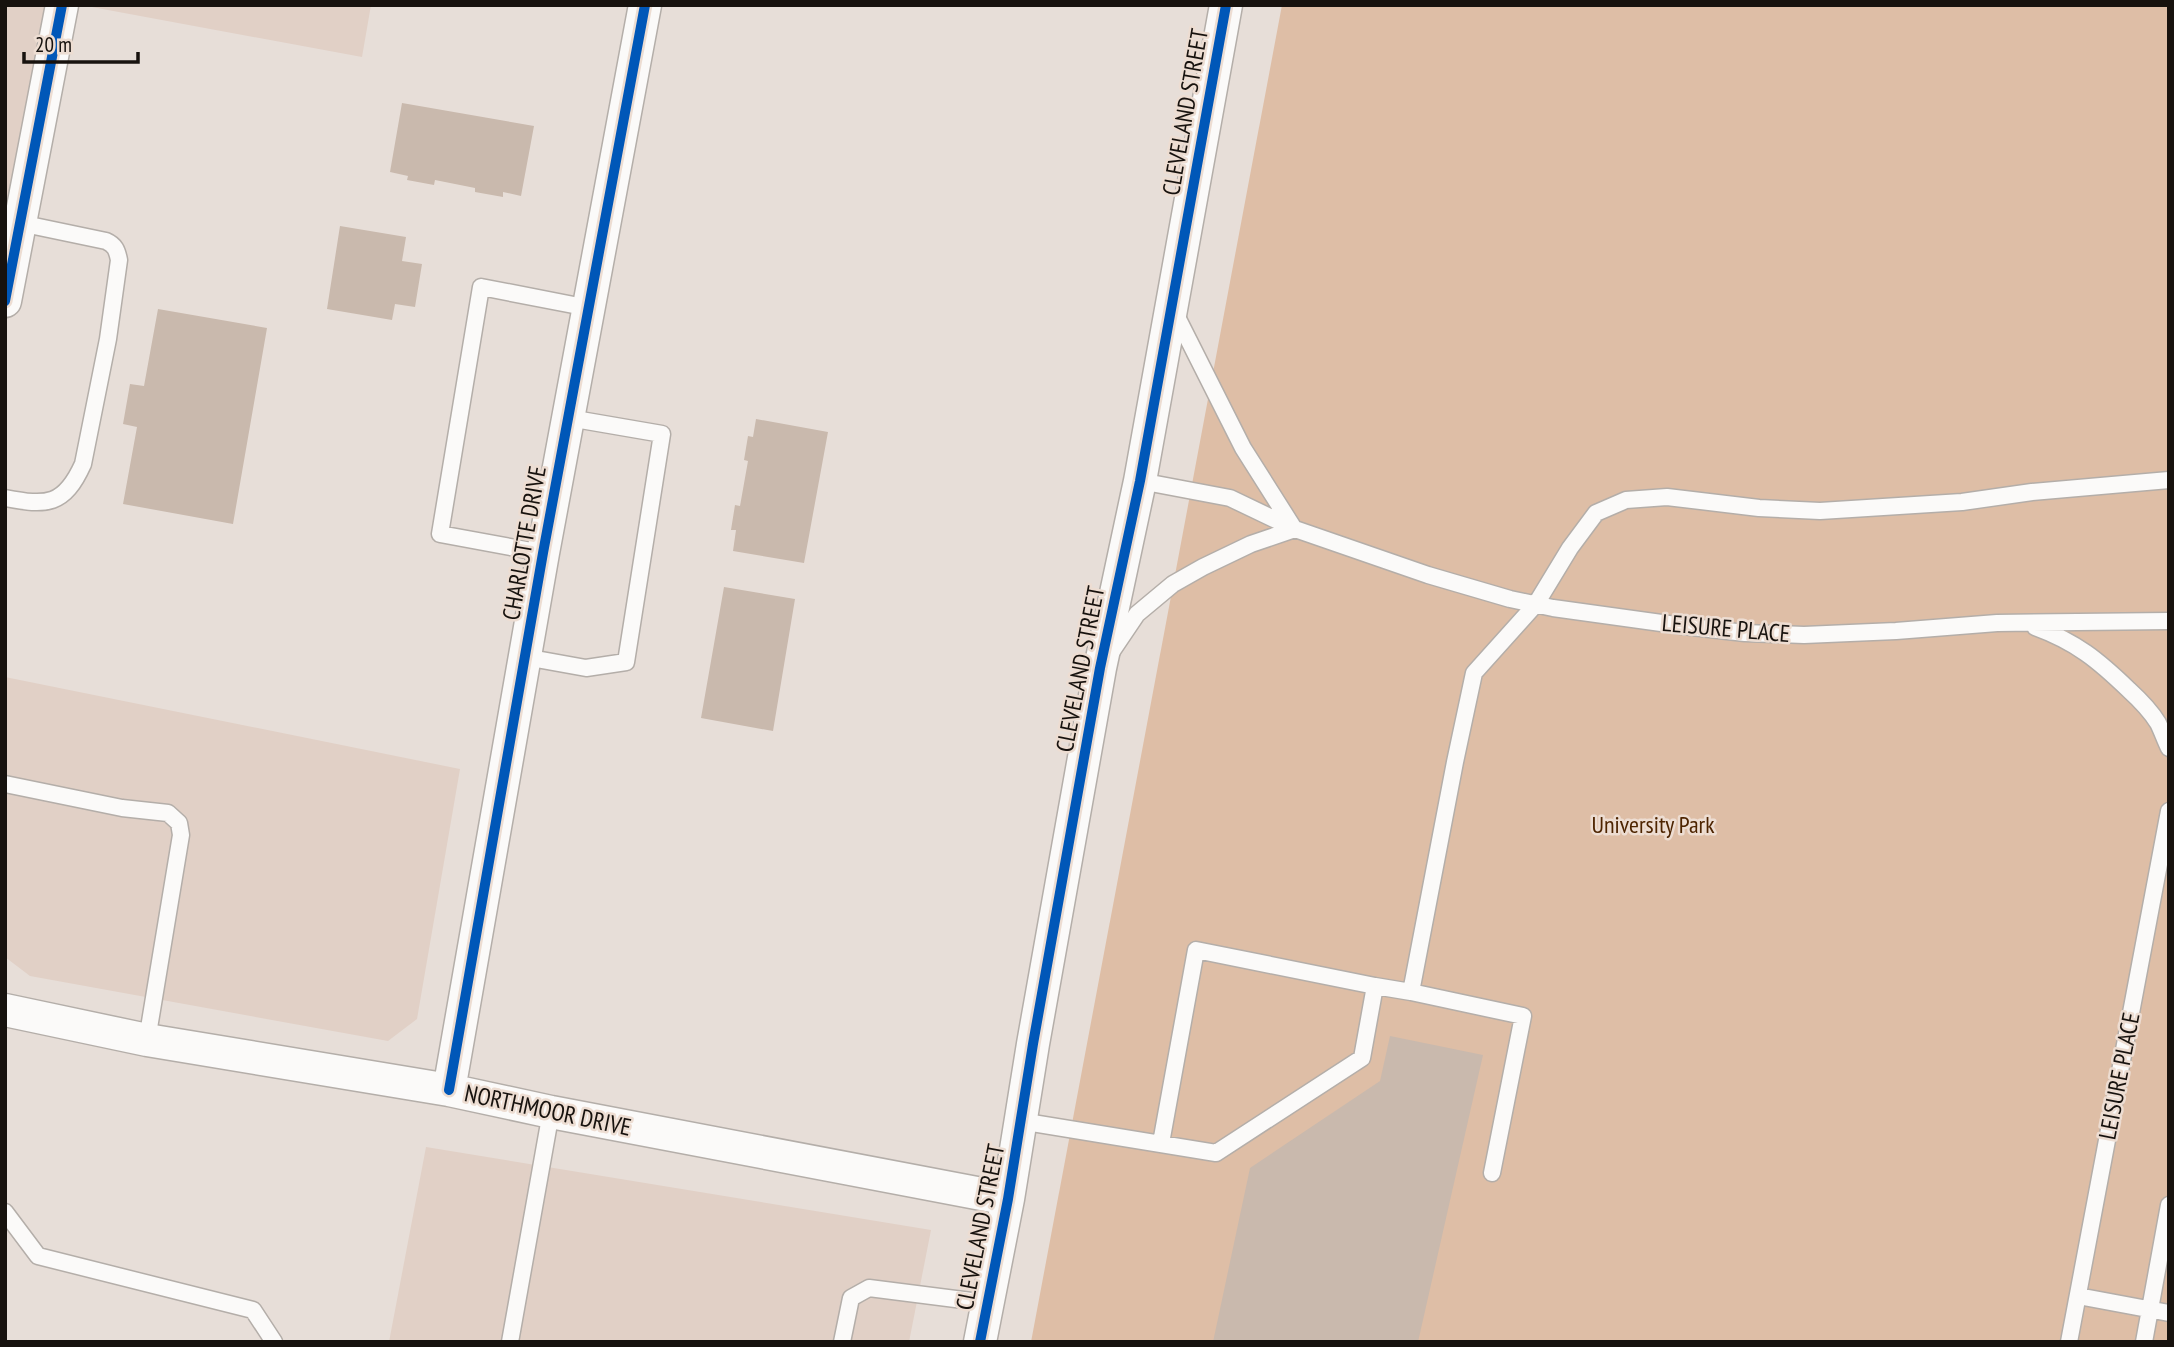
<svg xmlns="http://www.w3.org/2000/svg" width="2174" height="1347" viewBox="0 0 2174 1347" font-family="'PT Sans Narrow',sans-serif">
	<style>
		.built { fill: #e1d0c6 }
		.green { fill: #debea6 }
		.building { fill: #c9b9ad }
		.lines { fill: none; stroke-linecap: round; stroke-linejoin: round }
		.lane-casing { stroke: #b4aea9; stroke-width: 19 }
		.street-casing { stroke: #b4aea9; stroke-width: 35 }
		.lane { stroke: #fbfaf9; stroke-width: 16 }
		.street { stroke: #fbfaf9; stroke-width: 32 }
		.cycleway-casing { stroke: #edddd2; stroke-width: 15 }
		.cycleway { stroke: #0057b8; stroke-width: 10 }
		.labels { text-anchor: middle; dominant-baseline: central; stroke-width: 5; stroke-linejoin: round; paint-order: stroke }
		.street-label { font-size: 24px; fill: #17120e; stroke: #edddd2 }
		.park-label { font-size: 24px; fill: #4d2400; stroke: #edddd2 }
	</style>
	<rect width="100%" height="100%" fill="#e7ded8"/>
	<!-- built -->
	<path class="built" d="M 5,5 L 62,5 L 5,305 Z
		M 81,5 L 371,5 L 362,57 Z
		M 5,677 L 460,769 L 417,1019 L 388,1041 L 30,976 L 5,957 Z
		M 426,1147 L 931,1230 L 909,1342 L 389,1342 Z"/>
	<!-- green -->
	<path class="green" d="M 1282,5 L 2169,5 L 2169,1342 L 1031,1342 Z"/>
	<!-- building -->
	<path class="building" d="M 402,103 L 534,126 L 521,196 L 503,192 L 503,197 L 475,192 L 475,188 L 435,180 L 434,185 L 407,180 L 408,176 L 390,172 Z
		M 340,226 L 406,237 L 402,261 L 422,264 L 415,307 L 395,304 L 392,320 L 327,309 Z
		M 158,309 L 267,328 L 233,524 L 123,504 L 137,427 L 123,424 L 130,384 L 144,386 Z
		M 756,419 L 828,432 L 804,563 L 733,551 L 736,530 L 731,530 L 735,505 L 740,506 L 748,461 L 744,460 L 748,436 L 753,437 Z
		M 724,587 L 795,599 L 773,731 L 701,718 Z
		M 1390,1036 L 1483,1055 L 1418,1342 L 1213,1342 L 1250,1168 L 1380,1081 Z"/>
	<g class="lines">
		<defs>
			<path id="lane" d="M 1174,311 L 1243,448 L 1293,527
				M 1140,481 L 1230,498 L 1295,529 L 1428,575 L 1510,599 L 1553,608 L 1683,626 L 1745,633 L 1804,635 L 1896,631 L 1997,623 L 2169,621
				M 5,498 C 47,506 64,506 83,464 L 108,339 L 119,260 C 117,250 115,245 106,241 L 15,222
				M 543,553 L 440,534 L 481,287 L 589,308
				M 2035,627 C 2076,642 2098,660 2129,690 C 2140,700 2150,710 2158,723 C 2162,731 2165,740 2169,748
				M 1112,651 L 1137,614 L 1173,584 L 1203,567 L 1251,544 L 1295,529
				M 525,657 L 586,668 L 626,662 L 662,434 L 569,418
				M 5,784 L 122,808 L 168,813 L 179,823 L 181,835 L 147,1040
				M 1411,992 L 1523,1016 L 1492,1173
				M 1020,1121 L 1216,1153 L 1362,1058 L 1375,986 L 1411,992 L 1455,762 L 1474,673 L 1536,604 L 1570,548 L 1596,513 L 1626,500 L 1667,497 L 1759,508 L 1820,511 L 1962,502 L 2032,492 L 2169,480
				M 1161,1143 L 1196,950 L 1375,986
				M 5,1212 L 38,1256 L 253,1310 L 274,1342
				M 2078,1296 L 2169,1313
				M 510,1342 L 551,1112
				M 842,1342 L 851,1298 L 869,1288 L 987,1303
				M 2069,1342 L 2169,811
				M 2144,1342 L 2169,1205"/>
			<path id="street" d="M 5,301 L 62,5
				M 5,1010 L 147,1040 L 449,1090 L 551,1112 L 1008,1199
				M 449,1090 L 543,553 L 645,5
				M 980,1342 L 1008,1199 L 1033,1044 L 1100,668 L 1140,481 L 1226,5"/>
		</defs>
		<!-- lane casing -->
		<use href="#lane" class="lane-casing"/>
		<!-- street casing -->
		<use href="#street" class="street-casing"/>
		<!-- lane -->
		<use href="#lane" class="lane"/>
		<!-- street -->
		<use href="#street" class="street"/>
		<defs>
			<path id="cycleway" d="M 5,301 L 62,5
				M 449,1090 L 543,553 L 645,5
				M 980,1342 L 1008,1199 L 1033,1044 L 1100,668 L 1140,481 L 1226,5"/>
		</defs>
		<!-- cycleway casing -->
		<use href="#cycleway" class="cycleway-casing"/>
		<!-- cycleway -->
		<use href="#cycleway" class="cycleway"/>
	</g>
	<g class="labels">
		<!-- street labels -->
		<g class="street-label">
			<text transform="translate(1185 112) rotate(-80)">CLEVELAND STREET</text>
			<text transform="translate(524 543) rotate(-80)">CHARLOTTE DRIVE</text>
			<text transform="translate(1726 628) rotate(5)">LEISURE PLACE</text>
			<text transform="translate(1080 669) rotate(-79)">CLEVELAND STREET</text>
			<text transform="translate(2119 1076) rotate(-79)">LEISURE PLACE</text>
			<text transform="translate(548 1110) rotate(12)">NORTHMOOR DRIVE</text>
			<text transform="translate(980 1227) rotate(-79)">CLEVELAND STREET</text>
		</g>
		<!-- park labels -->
		<g class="park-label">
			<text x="1653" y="824">University Park</text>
		</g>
	</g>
	<!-- border -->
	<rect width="2174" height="1347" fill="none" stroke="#17120e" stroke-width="14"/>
	<!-- scale -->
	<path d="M24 52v10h114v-10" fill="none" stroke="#17120e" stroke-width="3.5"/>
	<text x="35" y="52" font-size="21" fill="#17120e" stroke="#edddd2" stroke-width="5" paint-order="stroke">20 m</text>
</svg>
